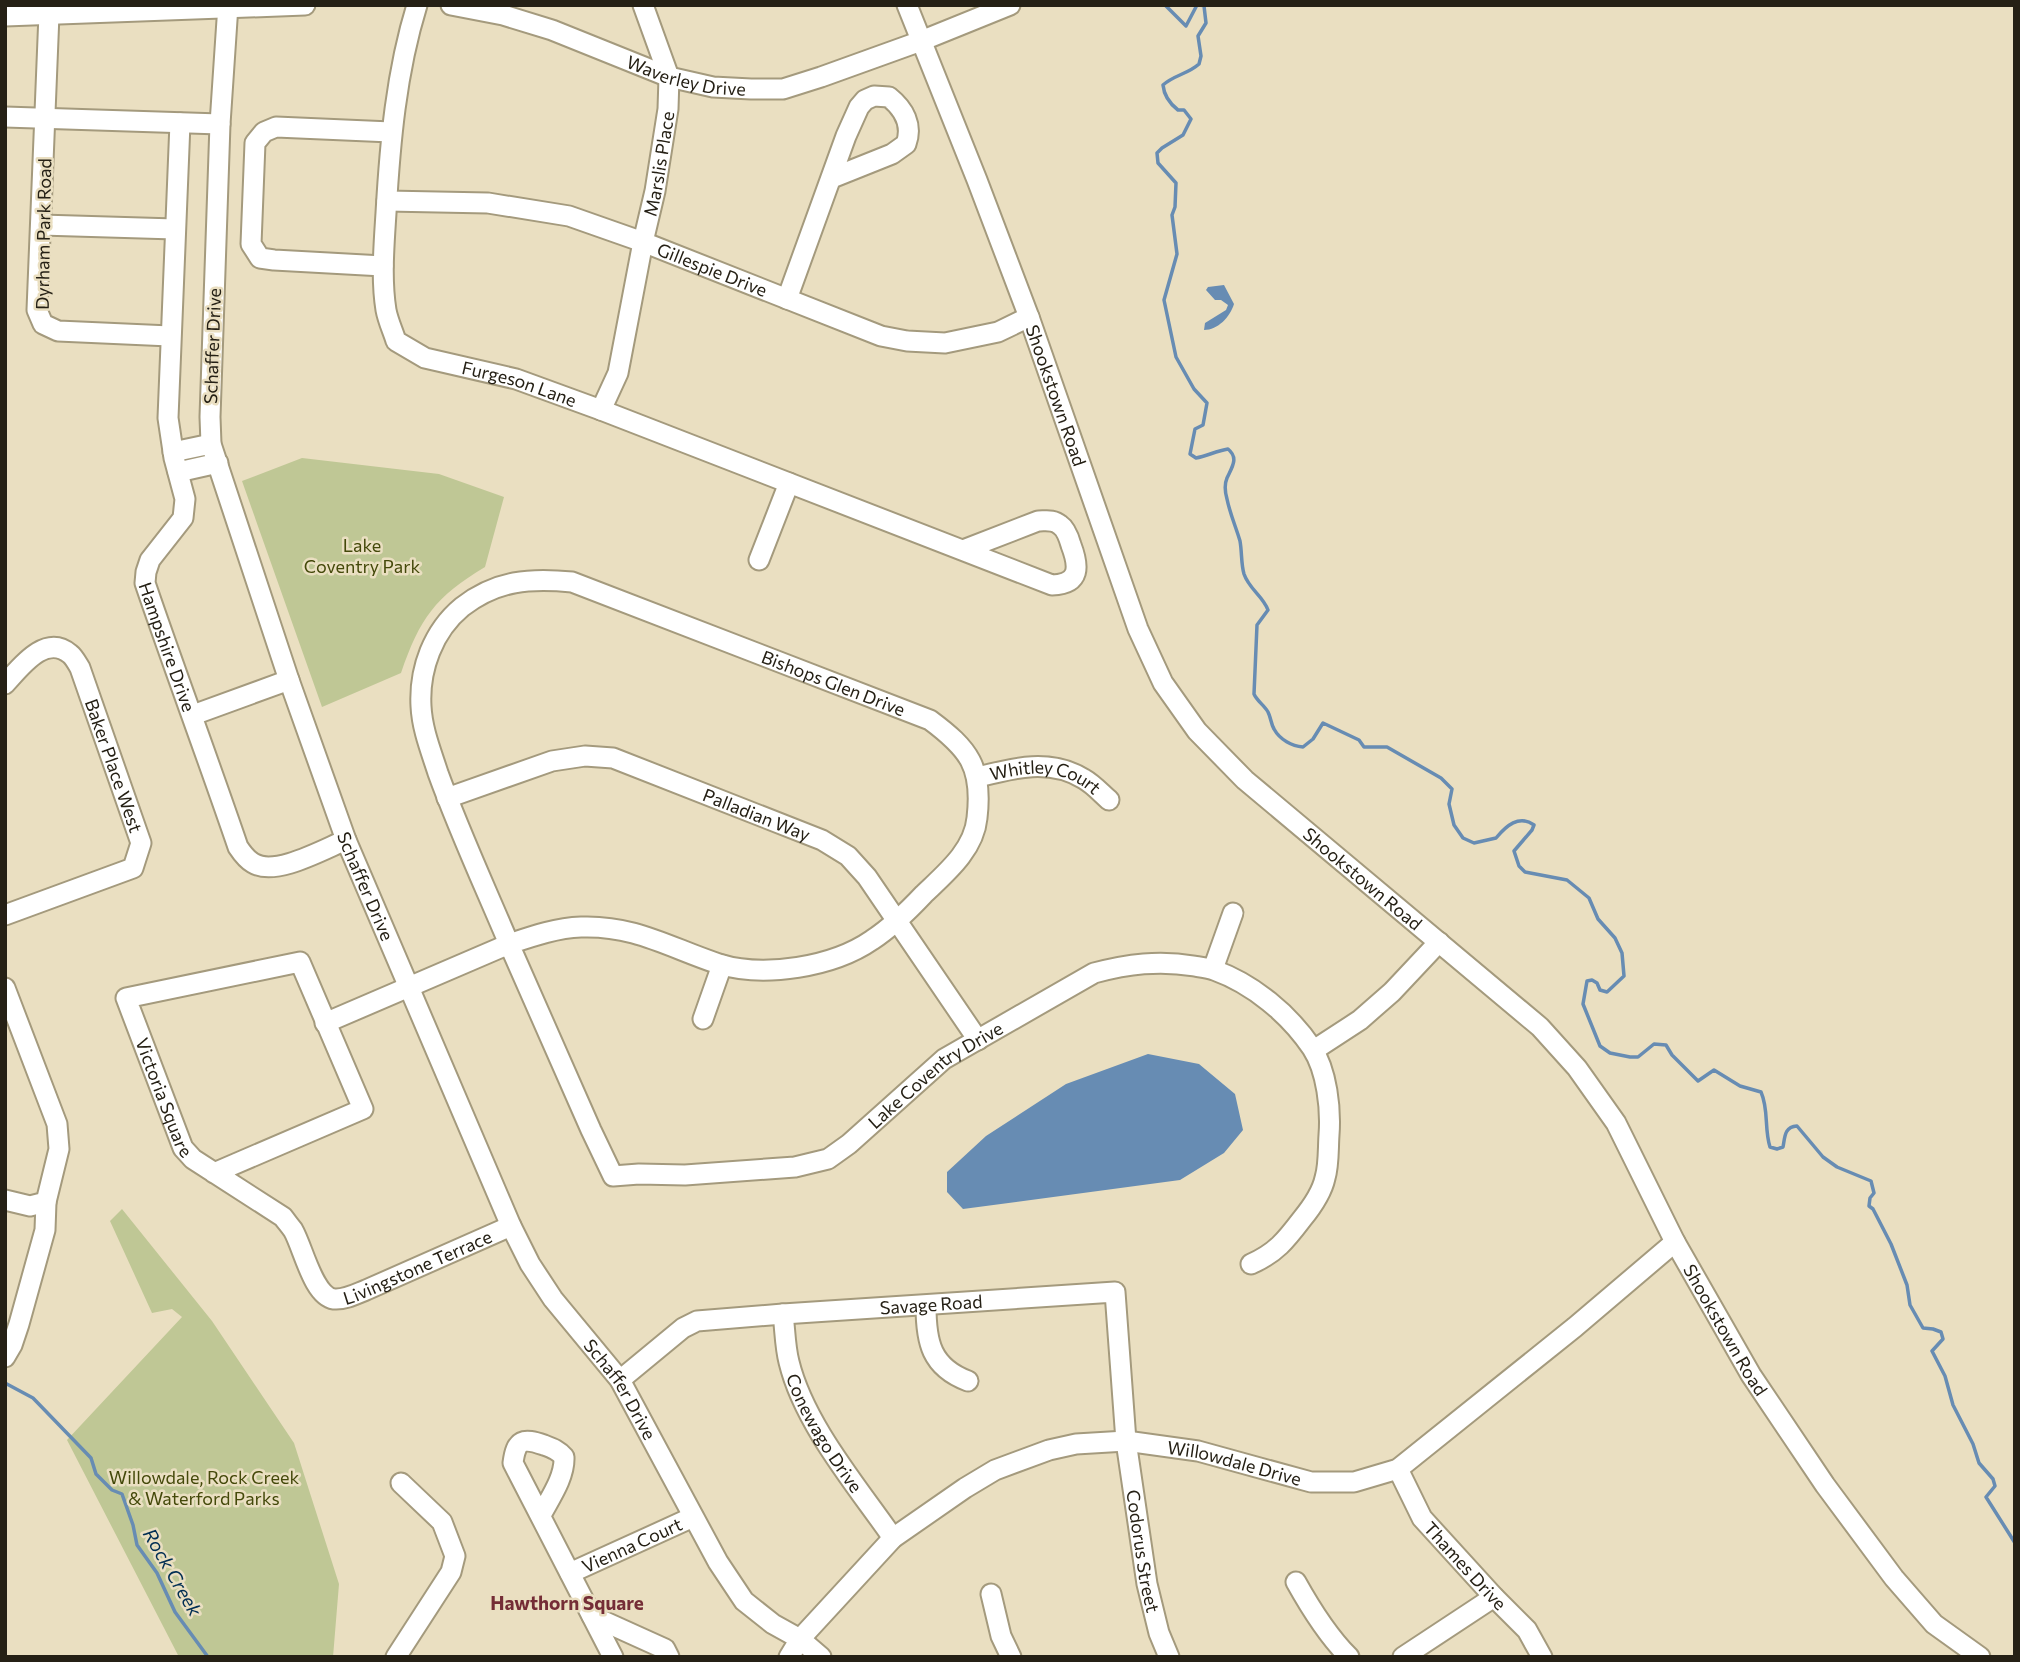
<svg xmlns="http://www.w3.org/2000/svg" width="2020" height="1662" viewBox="0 0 2020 1662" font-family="Commissioner,sans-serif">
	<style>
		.green { fill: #bfc795 }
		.water { fill: #678cb3 }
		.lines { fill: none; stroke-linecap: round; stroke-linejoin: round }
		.stream { stroke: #678cb3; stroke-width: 3.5 }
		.minor-casing { stroke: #a49a7d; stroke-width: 23 }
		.minor { stroke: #fff; stroke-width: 19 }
		.labels { text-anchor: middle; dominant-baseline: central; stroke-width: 5; stroke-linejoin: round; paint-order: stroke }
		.street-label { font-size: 18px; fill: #252015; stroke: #eadfc1 }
		.park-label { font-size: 18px; fill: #44490a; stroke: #eadfc1 }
		.water-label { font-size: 19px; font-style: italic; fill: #012e53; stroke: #eadfc1 }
		.neighbourhood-label { font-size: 19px; font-weight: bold; fill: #742d36; stroke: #eadfc1 }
	</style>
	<rect width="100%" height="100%" fill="#eadfc1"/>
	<!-- green -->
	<path class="green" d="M 302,458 L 439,474 L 504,497 L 485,567 C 435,597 420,618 401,673 L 322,707 L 242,481 Z
		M 122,1209 L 212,1321 L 294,1443 L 339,1584 L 333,1657 L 179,1657 L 67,1440 L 182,1317 L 172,1309 L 152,1313 L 110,1221 Z"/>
	<!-- water -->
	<path class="water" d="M 1224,285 L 1234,304 C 1230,317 1218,330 1204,330 L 1205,323 L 1226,310 L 1228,305 L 1221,300 L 1215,300 L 1206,290 L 1208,287 Z
		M 1148,1054 L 1199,1064 L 1235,1094 L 1243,1130 L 1224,1153 L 1180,1180 L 963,1209 L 947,1192 L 947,1172 L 986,1136 L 1066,1084 Z"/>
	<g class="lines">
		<!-- stream -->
		<path class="stream" d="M 1165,5 L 1186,26 L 1197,5
			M 1201,5 L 1204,6 L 1206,23 L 1198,36 L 1201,56 L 1199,64 C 1188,74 1174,75 1163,85 C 1164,96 1169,103 1178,110 L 1184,110 L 1191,119 L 1183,135 L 1162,148 L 1157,153 L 1158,163 L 1176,183 L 1175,207 L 1172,215 L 1177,254 L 1164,300 L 1176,357 L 1194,389 L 1207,403 L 1203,425 L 1195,429 L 1190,454 L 1196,458 C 1207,456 1216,451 1228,449 C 1239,458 1232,467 1227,478 C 1224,485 1225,492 1227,499 C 1230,514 1236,527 1240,541 C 1242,552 1241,564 1244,574 C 1249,589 1263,596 1268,610 L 1257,625 L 1254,694 C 1257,701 1264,705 1268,712 C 1271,718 1271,724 1274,729 C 1280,740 1292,746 1303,747 L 1313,739 L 1323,723 L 1359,740 L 1364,747 L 1387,747 L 1441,778 L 1452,789 L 1449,804 L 1454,825 L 1463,838 L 1474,843 L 1496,838 C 1506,826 1519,814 1534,825 L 1532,830 L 1514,851 L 1519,866 L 1525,872 L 1567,880 L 1589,898 L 1598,919 L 1615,938 L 1622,953 L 1624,976 L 1607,992 L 1600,990 L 1597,983 L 1592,980 L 1587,981 L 1583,1004 L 1600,1046 L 1610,1053 L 1630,1057 L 1638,1057 L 1654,1044 L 1666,1045 L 1672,1055 L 1698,1081 L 1714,1070 L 1740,1086 L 1761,1092 C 1769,1110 1764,1128 1770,1147 L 1777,1149 L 1783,1147 C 1785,1137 1784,1127 1797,1126 L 1823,1157 L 1837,1167 L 1871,1181 L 1874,1193 L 1870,1198 L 1869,1206 L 1873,1209 L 1891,1244 L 1907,1285 L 1910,1305 L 1923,1328 L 1933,1329 L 1941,1332 L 1943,1339 L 1932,1351 L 1945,1376 L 1953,1405 L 1973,1444 L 1979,1463 L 1993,1479 L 1995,1486 L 1986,1497 L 2015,1543
			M 5,1383 L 33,1398 L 91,1458 L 96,1474 L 112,1490 L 122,1494 L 133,1525 L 137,1545 L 157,1573 L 175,1612 L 208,1657"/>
		<defs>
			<g id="minor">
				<path id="s1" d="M 228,5 L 220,124 L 210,417 L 211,444 L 289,680 L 346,840 L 511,1226 L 530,1264 L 553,1299 L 620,1380 L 718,1562 L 744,1601 L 773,1624 L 800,1639 L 821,1657"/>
				<path id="s2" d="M 417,5 C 396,73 390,143 386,213 C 384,245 381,279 386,310 C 388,321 393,331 396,341 L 425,358 L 516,379 L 601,410 L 1052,585 C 1081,584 1079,566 1071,545 C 1069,538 1066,529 1060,525 C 1053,519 1046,521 1038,521 L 963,550"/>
				<path id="s3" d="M 451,5 L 503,15 L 552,30 L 669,77 L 713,87 L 751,89 L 783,89 L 821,77 L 921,41 L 1010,5"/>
				<path id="s4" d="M 907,5 L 977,180 L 1029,317 L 1138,629 L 1163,683 L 1197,731 L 1245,780 L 1540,1027 L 1577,1068 L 1616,1123 L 1675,1242 L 1751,1375 L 1825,1485 L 1894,1578 L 1934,1624 L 1980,1657"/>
				<path d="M 49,14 L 37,310 L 43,324 L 58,331 L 170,336"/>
				<path d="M 5,16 L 305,5"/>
				<path d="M 5,117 L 220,124"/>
				<path id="s5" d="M 180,123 L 168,418 L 174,458 L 185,499 L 183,518 L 150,560 L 146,572 L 145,583 C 175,671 208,759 238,847 C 242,853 246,859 253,863 C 275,877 324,849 346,840"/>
				<path id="s6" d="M 387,201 L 488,203 L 569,216 L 643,242 L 881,336 L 907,341 L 945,343 L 998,332 L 1029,317"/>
				<path d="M 41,225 L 175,229"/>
				<path d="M 383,266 L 274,260 L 260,258 L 251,244 L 255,143 L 264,132 L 276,127 L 391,132"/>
				<path d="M 787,299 L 846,136 L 859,107 L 865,100 L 874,96 L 889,97 C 904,109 913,125 906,144 L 892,154 L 832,178"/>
				<path id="s7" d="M 601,410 L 618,373 L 643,242 L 655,191 L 668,109 L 669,77 L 643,5"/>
				<path d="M 173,452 L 211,444"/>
				<path d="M 178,472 L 218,463"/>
				<path d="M 759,560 L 789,483"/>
				<path id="s8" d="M 5,684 C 20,668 45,633 70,654 C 74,657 77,663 80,668 L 141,843 L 133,868 L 5,915"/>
				<path d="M 193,715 L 289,680"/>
				<path id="s9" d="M 978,777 C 1013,768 1050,758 1084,779 C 1093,784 1101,793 1109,800"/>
				<path id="s10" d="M 447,798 L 552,761 L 585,756 L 613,758 L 822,840 L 848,856 L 867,877 L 978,1040"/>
				<path d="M 1213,969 L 1233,913"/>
				<path d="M 5,988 L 57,1124 L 59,1149 L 46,1202 L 30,1206 L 5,1200"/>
				<path d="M 703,1019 L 722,965"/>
				<path id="s11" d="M 325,1023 L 509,944 C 485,887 459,831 438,773 C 431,751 422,729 421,706 C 419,669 433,631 462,607 C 497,580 530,578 572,582 L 930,720 C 969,749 983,767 977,818 C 974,850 946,873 924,894 C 908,911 892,927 872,940 C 833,967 764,978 719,964 C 670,948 635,925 581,927 C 556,928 533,936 509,944 L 591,1130 L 613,1176 L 639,1174 L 685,1175 L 795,1167 L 828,1159 L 849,1144 L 944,1059 L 1094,973 C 1128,964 1159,960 1194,966 C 1200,967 1208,968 1214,970 C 1253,984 1289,1014 1312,1048 C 1327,1071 1331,1109 1329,1135 C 1328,1149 1329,1165 1325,1178 C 1322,1192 1311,1208 1302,1219 C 1286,1240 1276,1253 1251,1264"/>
				<path d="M 1314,1050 L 1360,1020 L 1392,992 L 1439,942"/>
				<path id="s12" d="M 214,1173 L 363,1109 L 300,962 L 126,998 L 183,1148 L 193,1159 L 283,1217 C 286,1221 290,1226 293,1230 C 303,1247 313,1296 334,1299 C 345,1300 356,1294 366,1290 L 511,1226"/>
				<path d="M 926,1306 C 926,1342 931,1367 968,1381"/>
				<path id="s13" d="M 783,1314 C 785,1329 785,1347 789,1362 C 804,1424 857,1486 893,1538"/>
				<path d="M 5,1357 L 12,1345 L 19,1324 L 45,1230 L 46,1202"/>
				<path id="s14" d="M 620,1380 L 683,1328 L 697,1321 L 783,1314 L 1115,1292 L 1126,1441 L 1147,1584 L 1159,1633 L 1169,1657"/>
				<path id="s15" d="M 1398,1469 L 1422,1518 L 1494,1597 L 1527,1630 L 1542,1657"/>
				<path d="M 541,1515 C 550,1498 565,1477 564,1457 C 558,1450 552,1448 544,1445 C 523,1438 516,1439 513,1463 L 613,1657"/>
				<path id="s16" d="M 570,1573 L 693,1517"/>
				<path d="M 1296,1582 C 1311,1609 1327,1635 1349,1657"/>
				<path d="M 991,1594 L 1001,1636 L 1011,1657"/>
				<path d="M 592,1616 L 665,1649 L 669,1657"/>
				<path d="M 396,1657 L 451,1572 L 455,1556 L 442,1522 L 401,1483"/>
				<path id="s17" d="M 789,1657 L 800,1639 L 893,1538 L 965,1488 L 995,1470 L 1049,1450 L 1076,1444 L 1126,1441 L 1198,1451 L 1311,1482 L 1354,1482 L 1398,1469 L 1575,1327 L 1675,1242"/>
				<path d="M 1403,1657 L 1494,1597"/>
			</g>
		</defs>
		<!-- minor casing -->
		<use href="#minor" class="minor-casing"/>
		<!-- minor -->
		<use href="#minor" class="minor"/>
	</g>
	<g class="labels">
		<!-- street labels -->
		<g class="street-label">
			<text stroke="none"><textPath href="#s3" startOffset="247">Waverley Drive</textPath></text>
			<text stroke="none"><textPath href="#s7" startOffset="254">Marslis Place</textPath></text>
			<text transform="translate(43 234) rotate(-89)">Dyrham Park Road</text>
			<text stroke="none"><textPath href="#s6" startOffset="336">Gillespie Drive</textPath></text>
			<text transform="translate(212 346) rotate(-88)">Schaffer Drive</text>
			<text stroke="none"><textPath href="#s2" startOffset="472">Furgeson Lane</textPath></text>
			<text stroke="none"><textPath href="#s4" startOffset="418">Shookstown Road</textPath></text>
			<text stroke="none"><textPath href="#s5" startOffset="542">Hampshire Drive</textPath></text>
			<text stroke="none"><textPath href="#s11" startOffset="962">Bishops Glen Drive</textPath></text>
			<text stroke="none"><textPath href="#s8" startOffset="201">Baker Place West</textPath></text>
			<text stroke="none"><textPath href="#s9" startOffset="70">Whitley Court</textPath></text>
			<text stroke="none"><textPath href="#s10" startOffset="327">Palladian Way</textPath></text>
			<text stroke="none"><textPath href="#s4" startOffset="1006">Shookstown Road</textPath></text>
			<text stroke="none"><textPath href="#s1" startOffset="908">Schaffer Drive</textPath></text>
			<text stroke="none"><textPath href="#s11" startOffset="2331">Lake Coventry Drive</textPath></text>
			<text stroke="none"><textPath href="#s12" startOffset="606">Victoria Square</textPath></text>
			<text stroke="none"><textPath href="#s12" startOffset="971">Livingstone Terrace</textPath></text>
			<text stroke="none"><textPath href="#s14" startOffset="332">Savage Road</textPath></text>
			<text stroke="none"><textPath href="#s4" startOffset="1594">Shookstown Road</textPath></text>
			<text stroke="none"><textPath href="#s1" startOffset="1475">Schaffer Drive</textPath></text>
			<text stroke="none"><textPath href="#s13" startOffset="128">Conewago Drive</textPath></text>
			<text stroke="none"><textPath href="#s17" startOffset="527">Willowdale Drive</textPath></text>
			<text stroke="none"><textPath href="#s16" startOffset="68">Vienna Court</textPath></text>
			<text stroke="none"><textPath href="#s14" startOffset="777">Codorus Street</textPath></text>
			<text stroke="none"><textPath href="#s15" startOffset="119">Thames Drive</textPath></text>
		</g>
		<!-- park labels -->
		<g class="park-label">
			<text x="362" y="545">Lake<tspan x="362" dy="21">Coventry Park</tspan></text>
			<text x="204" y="1477">Willowdale, Rock Creek<tspan x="204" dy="21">&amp; Waterford Parks</tspan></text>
		</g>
		<!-- water labels -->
		<g class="water-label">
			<text transform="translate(173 1572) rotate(60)">Rock Creek</text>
		</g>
		<!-- neighbourhood labels -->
		<g class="neighbourhood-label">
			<text x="567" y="1602">Hawthorn Square</text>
		</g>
	</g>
	<!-- border -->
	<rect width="2020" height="1662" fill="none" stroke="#252015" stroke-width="14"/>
</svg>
